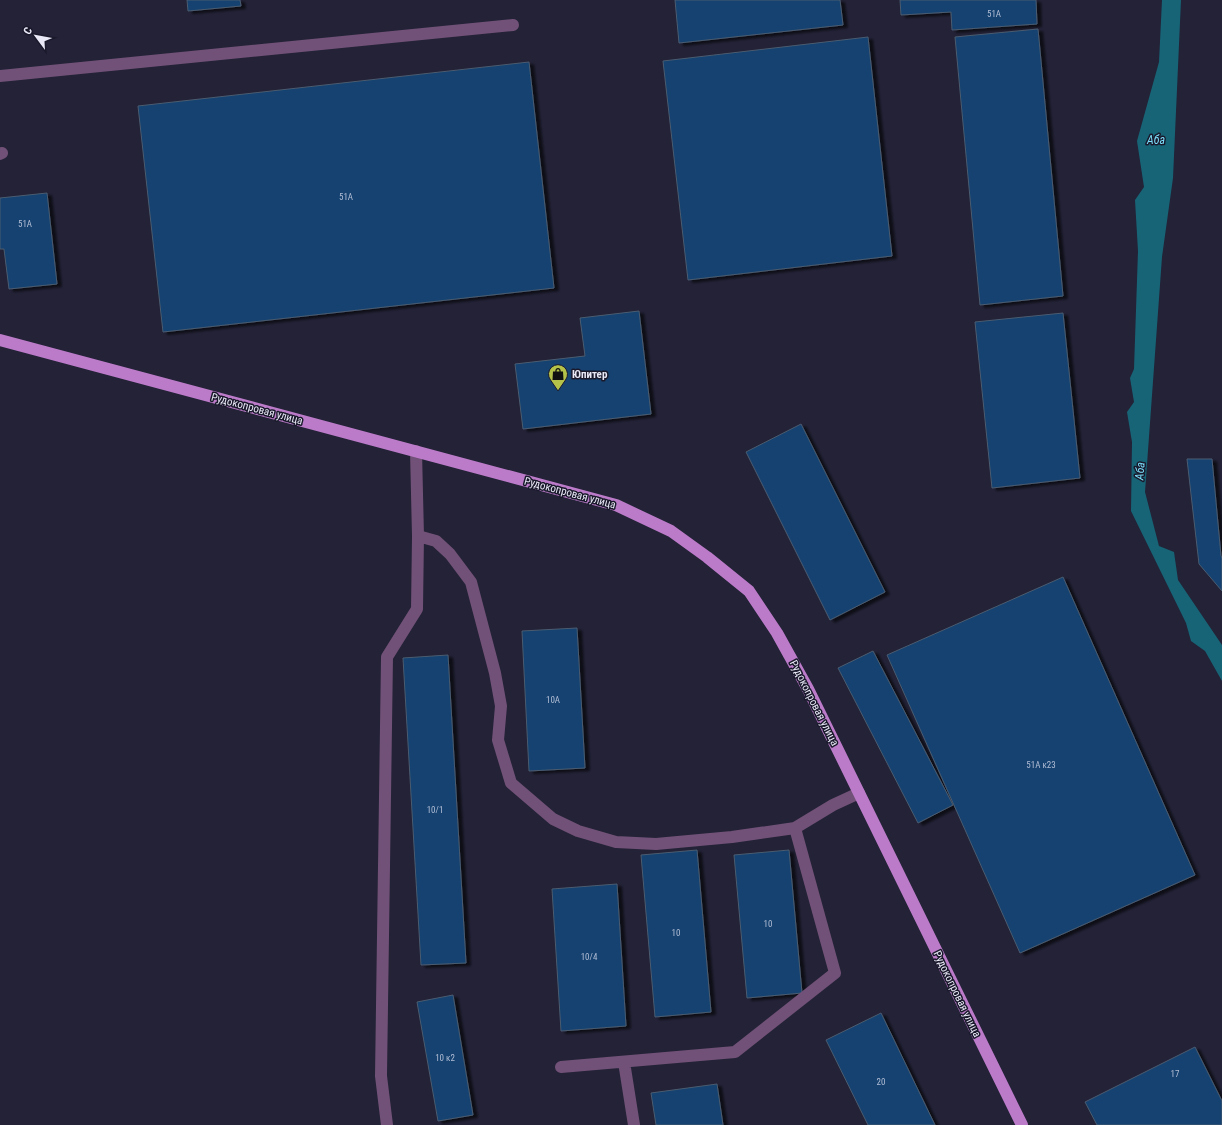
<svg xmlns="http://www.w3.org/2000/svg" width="1222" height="1125" viewBox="0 0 1222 1125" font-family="'Roboto Condensed',sans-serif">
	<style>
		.water { fill: #176476 }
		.building { fill: #124271; stroke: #4b5c70; filter: url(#shadow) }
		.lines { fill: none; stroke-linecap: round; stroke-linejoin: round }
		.minor { stroke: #715177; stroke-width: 12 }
		.major { stroke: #bc7bc9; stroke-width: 12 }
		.labels { text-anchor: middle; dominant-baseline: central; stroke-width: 3; stroke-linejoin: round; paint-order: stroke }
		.number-label { font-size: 9px; fill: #b2bed5 }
		.poi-label { font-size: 11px; font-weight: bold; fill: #e8e8f6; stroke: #1a192c; text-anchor: start }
		.street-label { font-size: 11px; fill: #e8e8f6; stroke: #1a192c }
		.water-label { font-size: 12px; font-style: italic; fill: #7cdffb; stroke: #1a192c }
	</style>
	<defs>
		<filter id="shadow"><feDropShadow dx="4.5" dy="2.5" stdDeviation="1" flood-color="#0009"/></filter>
	</defs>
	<rect width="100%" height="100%" fill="#232237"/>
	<!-- water -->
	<path class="water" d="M 1162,0 L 1181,0 L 1173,178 L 1162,257 L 1145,492 L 1159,546 L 1174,552 L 1178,580 L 1222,645 L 1222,681 L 1205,651 L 1191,641 L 1186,623 L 1131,511 L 1132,442 L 1127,412 L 1134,402 L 1130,378 L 1134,369 L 1138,251 L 1135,200 L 1144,187 L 1137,141 L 1159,62 Z"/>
	<!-- building -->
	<path class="building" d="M 187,0 L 240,0 L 241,6 L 188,11 Z
		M 675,0 L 840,0 L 843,25 L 679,43 Z
		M 900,0 L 1036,0 L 1037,24 L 952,30 L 951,12 L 901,15 Z
		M 1038,29 L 1063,296 L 980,305 L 955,37 Z
		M 868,37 L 892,256 L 688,280 L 663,61 Z
		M 529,62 L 554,288 L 163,332 L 138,106 Z
		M 47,193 L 57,284 L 9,289 L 4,249 L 0,249 L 0,198 Z
		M 639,311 L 651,414 L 523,429 L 515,364 L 585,356 L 580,318 Z
		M 1063,313 L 1080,478 L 992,488 L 975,322 Z
		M 801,424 L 885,592 L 830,620 L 746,452 Z
		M 1187,459 L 1212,459 L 1221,556 L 1222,558 L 1222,591 L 1199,564 Z
		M 1063,577 L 1195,875 L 1020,953 L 887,655 Z
		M 577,628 L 585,768 L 529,771 L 522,631 Z
		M 873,651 L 953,805 L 918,823 L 838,668 Z
		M 448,655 L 466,963 L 421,965 L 403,658 Z
		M 697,850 L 711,1012 L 655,1017 L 641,855 Z
		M 789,850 L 802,993 L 747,998 L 734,855 Z
		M 617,884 L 626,1026 L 561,1031 L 552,889 Z
		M 453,995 L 473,1115 L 438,1121 L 417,1002 Z
		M 881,1013 L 935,1125 L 868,1125 L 826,1040 Z
		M 1195,1047 L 1222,1101 L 1222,1125 L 1097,1125 L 1085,1102 Z
		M 717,1084 L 723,1125 L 656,1125 L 651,1093 Z"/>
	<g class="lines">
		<!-- minor -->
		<path class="minor" d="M 0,76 L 513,25
			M 0,154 L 2,153
			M 418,536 L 436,541 L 450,554 L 471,582 L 495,673 L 501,706 L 498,740 L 511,783 L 553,819 L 578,831 L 616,842 L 656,844 L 732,837 L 795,828
			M 624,1062 L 634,1125
			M 561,1067 L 735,1052 L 835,973 L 795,828 L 833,805 L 859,793
			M 387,1125 L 381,1076 L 387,657 L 417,609 L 418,536 L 416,451"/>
		<!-- major -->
		<path class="major" d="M 0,340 L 616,505 L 671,531 L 707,557 L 749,591 L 777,633 L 808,689 L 1022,1125"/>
	</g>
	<!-- icons -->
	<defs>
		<symbol id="shop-pin" viewBox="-11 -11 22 30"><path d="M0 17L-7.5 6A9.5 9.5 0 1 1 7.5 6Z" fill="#b5c249" stroke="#1a192c"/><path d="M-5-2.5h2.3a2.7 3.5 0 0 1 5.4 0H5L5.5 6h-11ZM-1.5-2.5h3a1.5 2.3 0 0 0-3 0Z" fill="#111"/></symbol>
	</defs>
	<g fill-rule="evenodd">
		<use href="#shop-pin" x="547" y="363" width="22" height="30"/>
	</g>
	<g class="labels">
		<!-- number labels -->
		<g class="number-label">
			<text x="994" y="14">51А</text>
			<text x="346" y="197">51А</text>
			<text x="25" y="224">51А</text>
			<text x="553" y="700">10А</text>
			<text x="1041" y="765">51А к23</text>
			<text x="435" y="810">10/1</text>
			<text x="768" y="924">10</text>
			<text x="676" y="933">10</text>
			<text x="589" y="957">10/4</text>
			<text x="445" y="1058">10 к2</text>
			<text x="1175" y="1074">17</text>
			<text x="881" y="1082">20</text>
		</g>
		<!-- poi labels -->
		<g class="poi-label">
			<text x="572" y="374">Юпитер</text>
		</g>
		<!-- street labels -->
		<g class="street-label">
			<text transform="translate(257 409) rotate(15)">Рудокопровая улица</text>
			<text transform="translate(570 493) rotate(15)">Рудокопровая улица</text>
			<text transform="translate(814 703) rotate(63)">Рудокопровая улица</text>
			<text transform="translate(957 994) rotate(64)">Рудокопровая улица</text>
		</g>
		<!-- water labels -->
		<g class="water-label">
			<text x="1156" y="140">Аба</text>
			<text transform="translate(1140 471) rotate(-86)">Аба</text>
		</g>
	</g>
	<!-- north arrow -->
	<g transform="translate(36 36) rotate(302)" stroke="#1a192c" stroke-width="3" paint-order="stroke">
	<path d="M0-3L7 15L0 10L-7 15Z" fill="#e8e8f6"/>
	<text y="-6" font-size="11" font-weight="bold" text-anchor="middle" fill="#e8e8f6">С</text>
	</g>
</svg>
